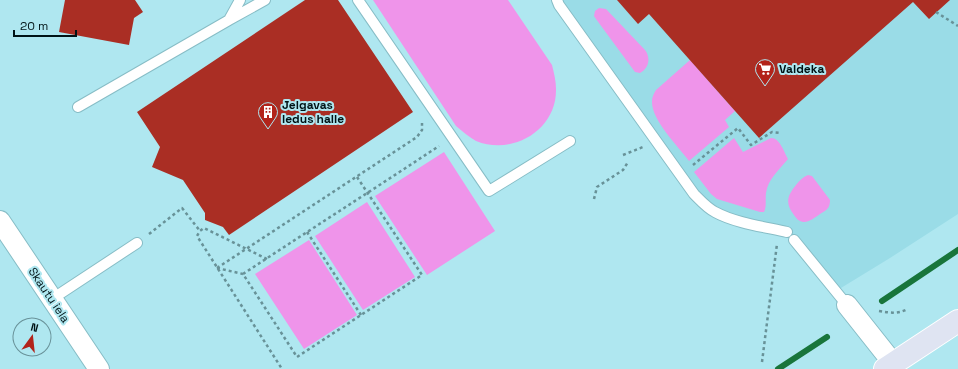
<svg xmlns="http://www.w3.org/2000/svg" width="958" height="369" viewBox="0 0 958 369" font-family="'Space Grotesk',sans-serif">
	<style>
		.built { fill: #9adce7 }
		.green { fill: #ef94ea }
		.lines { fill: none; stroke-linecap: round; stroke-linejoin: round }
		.stream { stroke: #18753b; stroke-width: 6 }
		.building { fill: #aa2e24 }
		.lane-casing { stroke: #87bdc6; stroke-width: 12 }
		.street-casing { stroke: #87bdc6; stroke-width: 22 }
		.primary-casing { stroke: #fff; stroke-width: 24 }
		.path { stroke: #689298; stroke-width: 2.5; stroke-dasharray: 3 3; stroke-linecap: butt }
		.lane { stroke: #fff; stroke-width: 10 }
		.street { stroke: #fff; stroke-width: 20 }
		.primary { stroke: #dfe4f2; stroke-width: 22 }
		.labels { text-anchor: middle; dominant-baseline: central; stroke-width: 4; stroke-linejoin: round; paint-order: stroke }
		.poi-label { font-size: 12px; font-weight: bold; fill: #001316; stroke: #afe7f0; text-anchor: start }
		.street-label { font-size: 12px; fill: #001316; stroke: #afe7f0 }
	</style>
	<rect width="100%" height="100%" fill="#afe7f0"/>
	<!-- built -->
	<path class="built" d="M 559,0 L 958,0 L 958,214 L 890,258 L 836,291 L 787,232 L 739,221 L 703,204 Z"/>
	<!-- green -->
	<path class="green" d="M 373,0 L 508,0 L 552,65 C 554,73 556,81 556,89 C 557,130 513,156 476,141 C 469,137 463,132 456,126 Z
		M 599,8 L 606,9 L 645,50 C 651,58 649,68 640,73 L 635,72 L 596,19 L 594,16 L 595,11 Z
		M 690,60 L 735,111 L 725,120 L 729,127 L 689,161 C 678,146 651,120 652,101 C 652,97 654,93 656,90 Z
		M 734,138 L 743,152 L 771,138 C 780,138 784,152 788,159 C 779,170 768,179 766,193 C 765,199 767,206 764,212 L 760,212 L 717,199 L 711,194 L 694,172 Z
		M 444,152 L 495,231 L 427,275 L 375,196 Z
		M 808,175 L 812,176 L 830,200 C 830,208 827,210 820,214 C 816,217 809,222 804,222 C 799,222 796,218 794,215 C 785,203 787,196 796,185 C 799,181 803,177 808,175 Z
		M 367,202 L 415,277 L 363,310 L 315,236 Z
		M 309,240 L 357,315 L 304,349 L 255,274 Z"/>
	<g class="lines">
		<!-- stream -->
		<path class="stream" d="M 882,301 L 958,250
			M 778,369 L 827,337"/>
	</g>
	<!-- building -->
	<path class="building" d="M 65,0 L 135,0 L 143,12 L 134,18 L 129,45 L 59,32 Z
		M 305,0 L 338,0 L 413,112 L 229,235 L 223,227 L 205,220 L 205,213 L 183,180 L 152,167 L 160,147 L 137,112 Z
		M 617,0 L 950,0 L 929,19 L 913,2 L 759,138 L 649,14 L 638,24 Z"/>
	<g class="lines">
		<defs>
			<path id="lane" d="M 358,0 L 489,191 L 570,141
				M 557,0 L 559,5 L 694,194 C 701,201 707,208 715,212 C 735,223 765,227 787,232
				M 229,20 L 265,0
				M 78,107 L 229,20 L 240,0
				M 794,240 L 847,305
				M 52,299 L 137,243"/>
			<path id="street" d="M 0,221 L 99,369
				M 847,305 L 889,358 L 896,369"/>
			<path id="primary" d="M 885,369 L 958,321"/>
		</defs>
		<!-- lane casing -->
		<use href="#lane" class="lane-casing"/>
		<!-- street casing -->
		<use href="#street" class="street-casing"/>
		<!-- primary casing -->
		<use href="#primary" class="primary-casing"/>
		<!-- path -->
		<path class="path" d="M 936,12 L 958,26
			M 623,155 L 643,147
			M 693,165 L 738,128 L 751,145 L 772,132 L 781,133
			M 357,177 L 422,275 L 297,357 L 243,274 C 308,231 374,189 439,146
			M 594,199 L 597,187 L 623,170 L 628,162
			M 307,232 L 361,315
			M 149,234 L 182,208 L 200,231
			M 267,259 L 204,228 L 200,231 L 197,236 L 282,369
			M 217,268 L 417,137 L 422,130 L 422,123
			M 217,268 L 243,274
			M 879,311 C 890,313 898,314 908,309
			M 762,362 L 777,244"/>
		<!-- lane -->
		<use href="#lane" class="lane"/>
		<!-- street -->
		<use href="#street" class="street"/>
		<!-- primary -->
		<use href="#primary" class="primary"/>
	</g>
	<!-- icons -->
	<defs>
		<symbol id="supermarket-pin" viewBox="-11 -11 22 30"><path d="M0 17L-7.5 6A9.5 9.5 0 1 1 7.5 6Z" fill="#b2231a" stroke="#afe7f0"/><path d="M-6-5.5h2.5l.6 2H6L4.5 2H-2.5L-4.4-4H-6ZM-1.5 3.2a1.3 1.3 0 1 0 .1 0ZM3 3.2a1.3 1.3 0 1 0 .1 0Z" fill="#fff"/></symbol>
		<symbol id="building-pin" viewBox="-11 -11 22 30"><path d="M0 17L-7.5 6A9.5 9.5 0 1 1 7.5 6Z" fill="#b2231a" stroke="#afe7f0"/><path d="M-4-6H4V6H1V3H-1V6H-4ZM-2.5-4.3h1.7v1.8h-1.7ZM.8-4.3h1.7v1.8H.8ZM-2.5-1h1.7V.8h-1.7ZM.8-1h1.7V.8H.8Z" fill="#fff"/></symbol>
	</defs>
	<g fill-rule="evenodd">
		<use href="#supermarket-pin" x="754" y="58" width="22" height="30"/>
		<use href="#building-pin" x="257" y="101" width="22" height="30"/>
	</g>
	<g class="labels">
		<!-- poi labels -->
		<g class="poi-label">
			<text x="779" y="69">Valdeka</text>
			<text x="282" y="105">Jelgavas<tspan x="282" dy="14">ledus halle</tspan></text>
		</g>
		<!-- street labels -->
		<g class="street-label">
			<text transform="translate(49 295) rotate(56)">Skautu iela</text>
		</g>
	</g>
	<!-- north arrow -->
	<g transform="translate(32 337) rotate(15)"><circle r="19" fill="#afe7f0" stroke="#699299"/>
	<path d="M0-3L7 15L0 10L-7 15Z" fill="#b2231a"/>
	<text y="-6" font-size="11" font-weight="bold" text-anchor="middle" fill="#001316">N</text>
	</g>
	<!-- scale -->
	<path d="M14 30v6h62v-6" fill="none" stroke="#001316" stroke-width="2"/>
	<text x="20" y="30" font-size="12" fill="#001316" stroke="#afe7f0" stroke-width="3" paint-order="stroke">20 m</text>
</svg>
